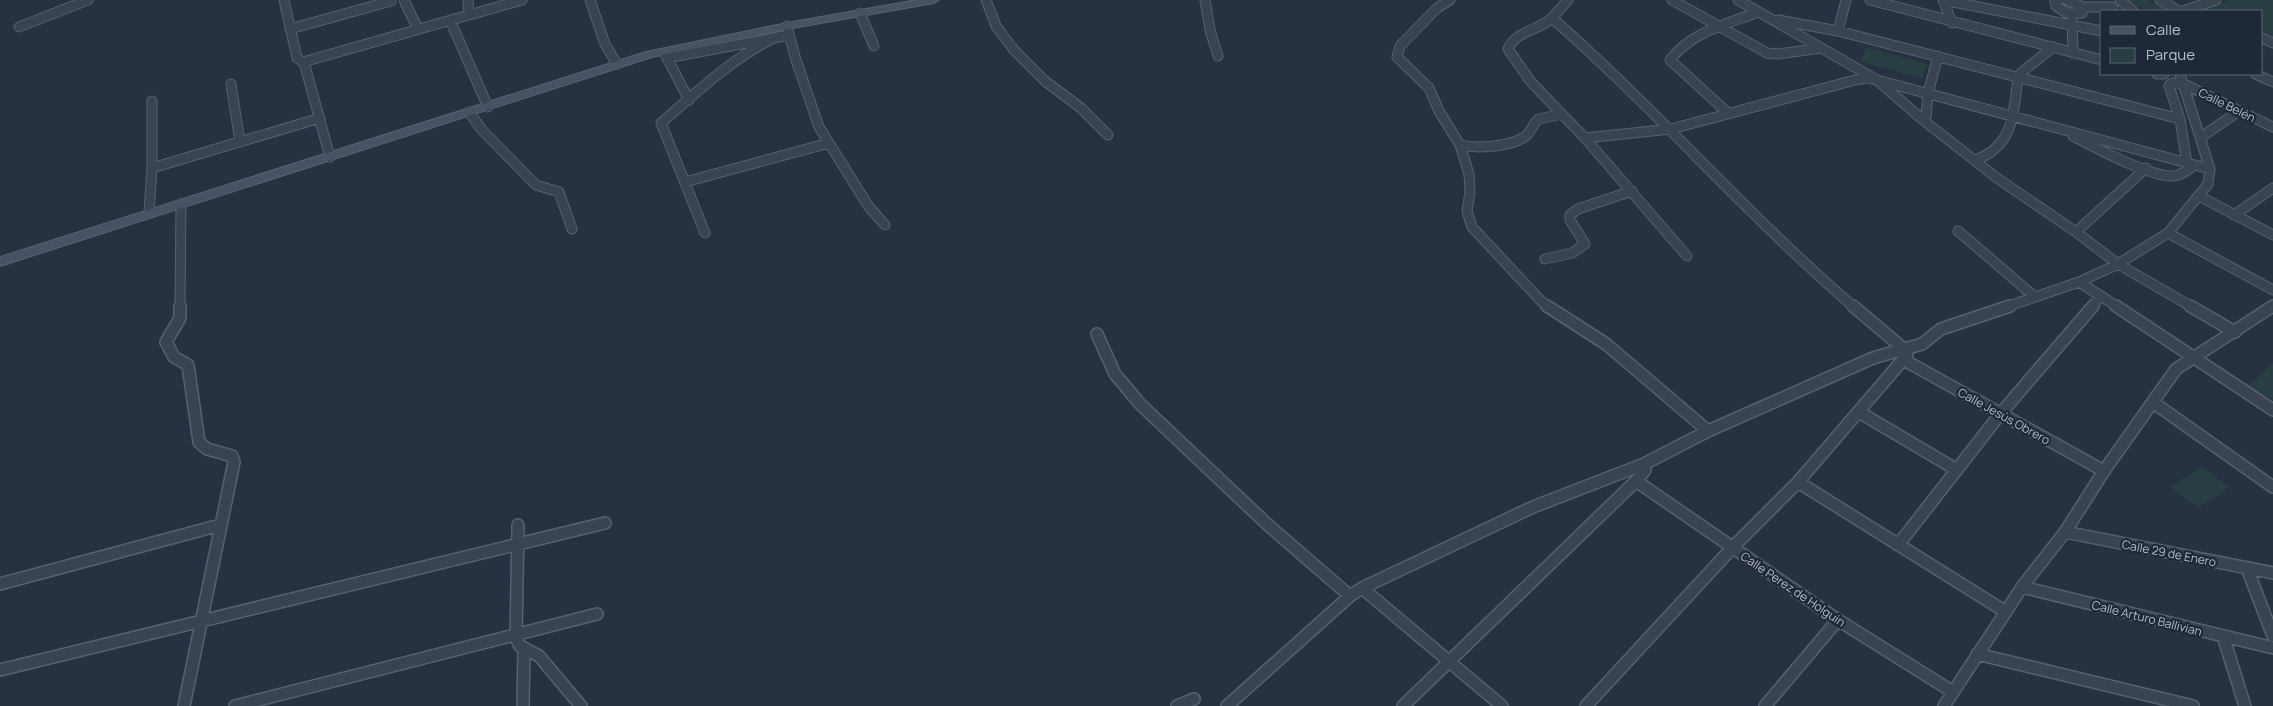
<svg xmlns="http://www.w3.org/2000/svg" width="2273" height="706" viewBox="0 0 2273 706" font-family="Manrope,sans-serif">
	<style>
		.green { fill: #283e42 }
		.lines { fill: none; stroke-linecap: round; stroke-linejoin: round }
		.street-far1-casing { stroke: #58616e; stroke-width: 11 }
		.street-casing { stroke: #58616e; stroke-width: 14 }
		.secondary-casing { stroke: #58616e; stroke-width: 2 }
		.street-far1 { stroke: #3a4351; stroke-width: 9 }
		.street { stroke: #3a4351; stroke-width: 11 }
		.secondary { fill: #485264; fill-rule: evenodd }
		.labels { text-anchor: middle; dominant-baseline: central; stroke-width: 4.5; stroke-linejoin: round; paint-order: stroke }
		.street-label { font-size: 12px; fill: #b7becb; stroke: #1f2836 }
	</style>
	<rect width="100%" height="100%" fill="#263141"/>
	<!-- green -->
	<path class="green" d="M 2128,0 L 2149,0 L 2165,9 L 2147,11 Z
		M 2229,0 L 2273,0 L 2273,41 L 2262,36 L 2262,11 L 2208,11 L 2203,9 Z
		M 1866,47 L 1927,64 L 1923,79 L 1861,62 Z
		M 2273,363 L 2273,400 L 2248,385 Z
		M 2202,467 L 2230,487 L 2198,508 L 2170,487 Z"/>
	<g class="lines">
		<defs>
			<path id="street-far1" d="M 284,0 L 297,58 L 303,62 L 522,0
				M 404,0 L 418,29
				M 468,0 L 469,15
				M 590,0 L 605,44 L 617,64
				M 986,0 L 996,26 L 1014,50 L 1045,81 L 1081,108 L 1108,135
				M 1205,0 L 1210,30 L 1218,56
				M 1450,0 L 1437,8 L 1400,46 L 1397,57 L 1429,88 L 1439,111 L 1460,145 L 1469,174 L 1470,192 L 1467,211 L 1472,227 L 1542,302 L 1549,307
				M 1568,0 C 1562,6 1558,12 1552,18 C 1540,30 1515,31 1508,49 L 1531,82 L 1585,138 L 1687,256
				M 1672,0 L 1767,53 L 1778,54 L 1821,48
				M 1738,0 L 1877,80 L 2210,169
				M 1870,0 L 2102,60
				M 1943,0 L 2102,31
				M 1943,0 L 1952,23
				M 2059,0 L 2055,2 L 2056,6 L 2067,13 L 2082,13 L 2083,7
				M 2067,0 L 2083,7 L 2113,7
				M 2120,0 L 2133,11
				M 2160,0 L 2179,11
				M 2183,11 L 2216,0
				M 860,13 L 874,46
				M 1552,18 C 1657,110 1748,216 1854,307
				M 450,20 L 488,107
				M 1778,20 L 1838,31 L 2180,119
				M 2072,20 L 2073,53
				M 787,26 L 795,57 L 819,127 L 869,207 L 885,225
				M 19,27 L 88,0
				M 290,29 L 391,1
				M 1838,31 L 1846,0
				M 2262,38 L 2273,43
				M 665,54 L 689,100
				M 667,58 L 789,35
				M 305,66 L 330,157
				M 2157,74 L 2164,74
				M 2255,74 L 2273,82
				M 231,84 L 240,142
				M 469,112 L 482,130 L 536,185 L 559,192 L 572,229
				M 1728,113 L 1670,60 C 1691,32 1727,24 1758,12
				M 1923,120 L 1926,117 L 1928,93 L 1938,56
				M 2073,136 C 2094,147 2151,178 2174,176 C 2182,175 2188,170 2194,165
				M 1585,138 L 1671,129 L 1855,80 L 1867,78 L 1877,80 L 1923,120 L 1997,178 L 2076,232 L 2118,264 L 2192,307
				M 2200,138 L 2239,111
				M 1460,145 C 1477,149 1513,147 1527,135 C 1532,130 1533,123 1539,119 L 1562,114
				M 1975,160 C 2014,146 2013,114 2018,78 L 2021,73 L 2053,47
				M 2187,164 L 2180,119 L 2169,86 L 2172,83 L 2182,83 L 2273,127
				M 152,168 L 320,118
				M 685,182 L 829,143
				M 2199,196 L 2273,235
				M 149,213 L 152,168 L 152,101
				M 2234,215 L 2273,188
				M 1958,231 L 2035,297
				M 2076,232 L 2146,168
				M 705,233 L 661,123 C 697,92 731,59 774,38
				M 2168,233 L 2273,290
				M 1545,259 L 1572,253 L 1585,244 L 1570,220 L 1570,215 L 1578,209 L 1632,191
				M 2079,282 L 2118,307
				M 180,307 L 181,204
				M 2006,307 L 2079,282 L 2118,264 L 2168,233 L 2208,184 L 2210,169 L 2180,74
				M 2092,307 L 2100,297"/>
			<path id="street" d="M 180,306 L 180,318 L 166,342 L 174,357 L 188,365 L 199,442 L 207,449 L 232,456 L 234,462 L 184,706
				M 1547,306 L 1606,344 L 1708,431
				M 2116,306 L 2273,410
				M 2190,306 L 2235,332
				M 1097,334 L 1115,374 L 1140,404 L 1268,525 L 1350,596
				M 1904,360 L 2104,471
				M 2154,403 L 2273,487
				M 1859,412 L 1957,470
				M 1636,481 L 1838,620 L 1953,692
				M 1798,482 L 2006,612
				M 518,525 L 516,638 L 520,646 L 539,656 L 581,706
				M 2065,532 L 2273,573
				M 1898,545 L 2001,413 L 2093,306
				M 2247,568 L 2273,636
				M 0,584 L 220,525
				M 2022,587 L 2273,648
				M 1362,588 L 1502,706
				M 2223,636 L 2245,706
				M 1977,654 L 2193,706
				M 0,670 L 605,523
				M 235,706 L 597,614
				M 523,706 L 524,649
				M 1177,706 L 1194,699
				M 1227,706 L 1350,596 L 1362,588 L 1533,507 L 1644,464 L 1708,431 L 1873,358 L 1922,344 L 1941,329 L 2010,306
				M 1403,706 L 1636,481 L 1645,470 L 1644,464
				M 1586,706 L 1733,547 L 1798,482 L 1907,355 L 1904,349 L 1853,306
				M 1765,706 L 1838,620
				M 1944,706 L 2022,587 L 2065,532 L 2104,471 L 2176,369 L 2273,306"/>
			<path id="secondary" d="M 917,0 L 939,0 L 934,3 L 787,29 L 652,57 L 0,266 L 0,257 L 646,52 L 787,23 Z"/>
		</defs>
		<!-- street-far1 casing -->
		<use href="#street-far1" class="street-far1-casing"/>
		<!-- street casing -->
		<use href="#street" class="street-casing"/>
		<!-- secondary casing -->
		<use href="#secondary" class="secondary-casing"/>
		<!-- street-far1 -->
		<use href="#street-far1" class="street-far1"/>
		<!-- street -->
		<use href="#street" class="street"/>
		<!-- secondary -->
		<use href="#secondary" class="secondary"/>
	</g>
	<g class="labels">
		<!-- street labels -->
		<g class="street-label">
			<text transform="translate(2227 105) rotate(26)">Calle Belén</text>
			<text transform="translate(2004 416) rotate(29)">Calle Jesús Obrero</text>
			<text transform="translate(2169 553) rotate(11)">Calle 29 de Enero</text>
			<text transform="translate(1793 589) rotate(34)">Calle Perez de Holguin</text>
			<text transform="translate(2147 618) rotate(14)">Calle Arturo Ballivian</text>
		</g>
	</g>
	<!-- legend -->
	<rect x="2100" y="10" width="162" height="65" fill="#1f2836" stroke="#5c6472"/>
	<rect x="2110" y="26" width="25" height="8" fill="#485264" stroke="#5c6472"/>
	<text x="2146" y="35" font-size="15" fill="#b7becb">Calle</text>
	<rect x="2110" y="48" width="25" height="15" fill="#283e42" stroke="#5c6472"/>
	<text x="2146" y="60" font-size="15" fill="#b7becb">Parque</text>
</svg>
